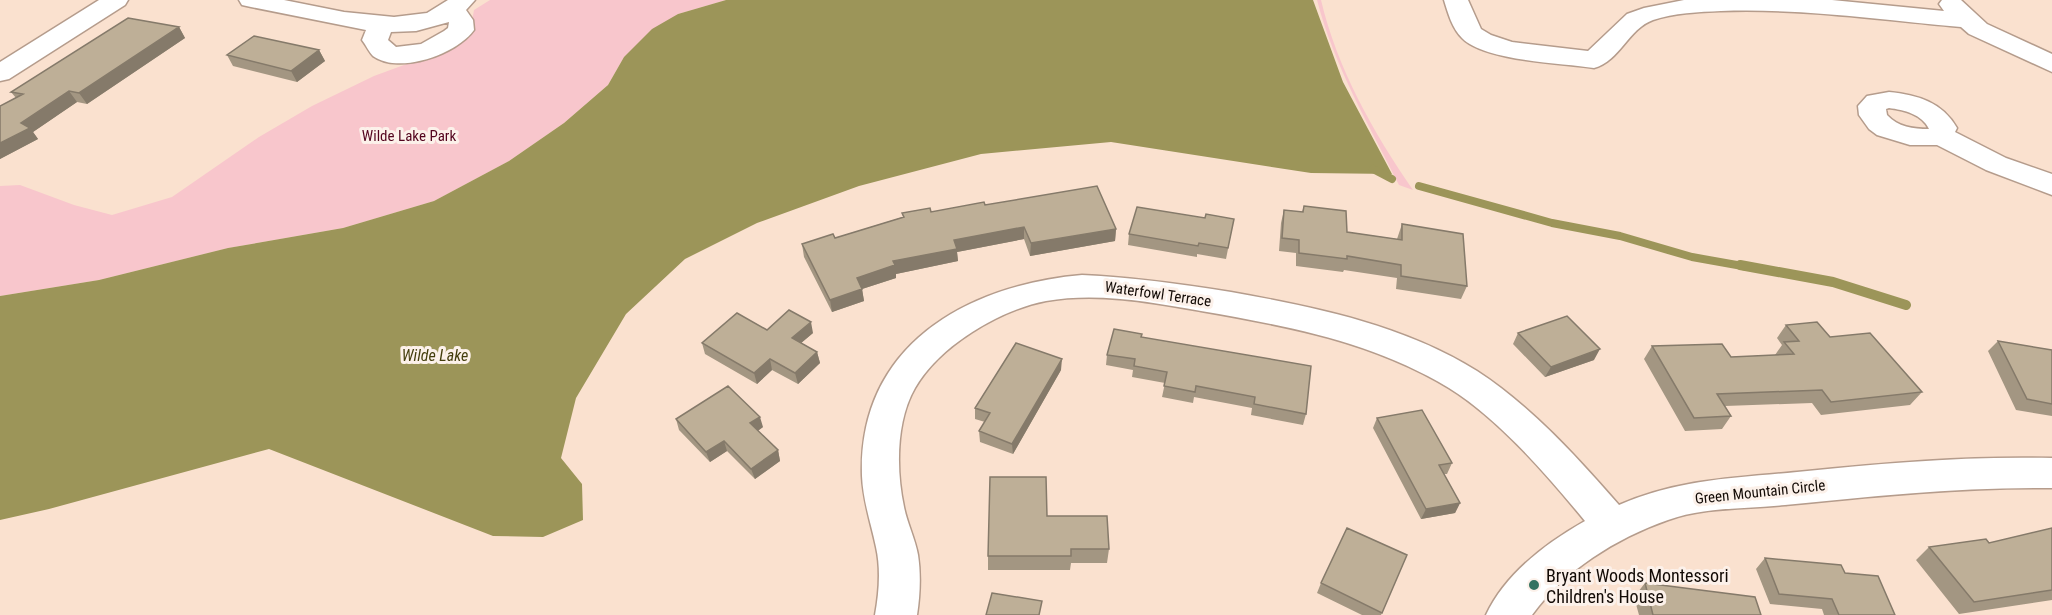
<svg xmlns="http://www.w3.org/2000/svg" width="2052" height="615" viewBox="0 0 2052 615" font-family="'Roboto Condensed',sans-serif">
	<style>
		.green { fill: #f8c6cc }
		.water { fill: #9c9559 }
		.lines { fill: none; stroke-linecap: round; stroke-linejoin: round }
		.stream-far1 { stroke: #9c9559; stroke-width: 8 }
		.stream { stroke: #9c9559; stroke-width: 10 }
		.minor-casing { stroke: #b59c8c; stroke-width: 3 }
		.minor { fill: #fff; fill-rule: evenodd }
		.wall { fill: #a39682 }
		.shaded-wall { fill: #857a6a }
		.building { fill: #beaf97; stroke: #857a6a; stroke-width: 1.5 }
		.poi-dot { fill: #347361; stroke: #fcf1ea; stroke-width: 2 }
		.labels { text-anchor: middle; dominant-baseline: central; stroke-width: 6; stroke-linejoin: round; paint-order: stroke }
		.park-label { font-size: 15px; fill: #53041e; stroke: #fcf1ea }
		.street-label { font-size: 15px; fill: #120a05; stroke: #fcf1ea }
		.water-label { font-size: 16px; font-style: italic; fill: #433d0c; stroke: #fcf1ea }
		.near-poi-label { font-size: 18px; fill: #120a05; stroke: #fcf1ea; text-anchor: start }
	</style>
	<rect width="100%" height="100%" fill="#fae1cf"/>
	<!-- green -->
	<path class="green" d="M 490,0 L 726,0 L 678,14 L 624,57 L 608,85 L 564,123 L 509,161 L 434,201 L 343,228 L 228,248 L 99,280 L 0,296 L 0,186 L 20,185 L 74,205 L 112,215 L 172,197 L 259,137 L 312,106 L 374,76 L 442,51 L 471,27 L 474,10 Z
		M 1317,0 L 1321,0 C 1337,68 1373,132 1413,190 L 1399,185 C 1369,125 1334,66 1317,0 Z"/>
	<!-- water -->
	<path class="water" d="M 726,0 L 1313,0 L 1343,82 L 1392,174 L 1311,173 L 1111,142 L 981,154 L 859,186 L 757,223 L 685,259 L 626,314 L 576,398 L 561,458 L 582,484 L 583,520 L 543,537 L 493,536 L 269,449 L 49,509 L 0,520 L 0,296 L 99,280 L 228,248 L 343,228 L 434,201 L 509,161 L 564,123 L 608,85 L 624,57 L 652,29 L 678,14 Z"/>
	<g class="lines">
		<!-- stream-far1 -->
		<path class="stream-far1" d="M 1373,169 L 1392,179
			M 1419,186 L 1552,223 L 1620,236 L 1692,257 L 1748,267"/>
		<!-- stream -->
		<path class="stream" d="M 1740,265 L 1833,282 L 1906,305"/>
		<defs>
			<path id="minor" d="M 99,0 L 128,0 L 125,5 L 9,79 L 0,81 L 0,62 Z
				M 239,0 L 284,0 L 344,12 L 394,17 L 427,13 L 448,0 L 475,0 L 466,10 L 473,20 L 474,30 C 457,54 399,75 373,56 C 369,52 366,45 362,40 L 366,30 L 251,7 L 242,5 ZM 449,22 L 448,28 L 444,31 L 421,44 L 396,47 L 388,40 L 391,32 L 416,31 Z
				M 1444,0 L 1468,0 L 1481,29 L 1491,35 L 1512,42 L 1588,51 L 1627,14 L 1644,8 L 1684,0 L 1832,0 L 1944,11 L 1939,4 L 1942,0 L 1961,0 L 1987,24 L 2052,54 L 2052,72 L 1969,34 L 1961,27 C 1882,20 1801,8 1721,11 C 1699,12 1674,13 1653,20 C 1628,29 1620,61 1594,68 C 1562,63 1484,61 1462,38 C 1452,28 1448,13 1444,0 Z
				M 1889,92 C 1918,95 1942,102 1957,128 L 1955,132 L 2006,158 L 2052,174 L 2052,195 L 1986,170 L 1937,145 L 1910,145 L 1877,135 L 1869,129 L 1859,115 L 1858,106 L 1867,96 ZM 1889,108 C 1904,110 1922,114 1929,129 C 1913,129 1898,127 1887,115 L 1886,109 Z
				M 1082,275 C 1132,277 1181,284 1231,292 C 1315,307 1404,325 1477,371 C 1531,406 1577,457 1619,505 C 1679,479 1734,478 1797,472 C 1882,463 1967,456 2052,458 L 2052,488 C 1962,487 1874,496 1785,505 C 1746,509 1704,507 1668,520 C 1616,538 1564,571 1532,615 L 1486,615 C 1505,574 1546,543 1585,521 C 1548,476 1499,419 1449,388 C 1373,342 1288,326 1201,311 C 1151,302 1097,292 1046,301 C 999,310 939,346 915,388 C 896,421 896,470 904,507 C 907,523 915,538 918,555 C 921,575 920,595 917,615 L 875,615 C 879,593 881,569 876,547 C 871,523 863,501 862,476 C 858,346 966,285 1082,275 Z"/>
		</defs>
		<!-- minor casing -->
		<use href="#minor" class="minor-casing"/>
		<!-- minor -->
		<use href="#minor" class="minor"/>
	</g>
	<!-- wall -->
	<path class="wall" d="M 179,27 L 185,38 L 87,104 L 77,102 L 33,132 L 38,139 L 0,159 L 0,106 L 16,98 L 11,92 Z
		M 319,50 L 325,61 L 297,82 L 233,66 L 227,55 Z
		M 985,205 L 1116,229 L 1115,241 L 1030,256 L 1024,239 L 957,252 L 958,261 L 896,274 L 896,278 L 862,289 L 864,301 L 832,312 L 804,257 L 802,244 L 835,238 L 903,217 L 902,213 L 931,212 Z
		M 1304,206 L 1347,232 L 1397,239 L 1402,224 L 1467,286 L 1461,299 L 1396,289 L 1397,278 L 1344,270 L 1343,272 L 1296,266 L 1296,253 L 1279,251 L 1281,223 L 1284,210 L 1302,212 Z
		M 1205,218 L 1234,219 L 1226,259 L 1197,254 L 1197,257 L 1128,245 L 1129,234 Z
		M 1786,325 L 1830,337 L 1922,392 L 1910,405 L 1821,415 L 1812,403 L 1725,406 L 1731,416 L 1722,429 L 1685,431 L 1644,359 L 1652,346 L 1731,357 L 1775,355 L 1782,345 L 1777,338 Z
		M 767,330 L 813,333 L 801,343 L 817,352 L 820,363 L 798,384 L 772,370 L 757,384 L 705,354 L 702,343 Z
		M 1518,333 L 1594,360 L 1545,377 L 1513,344 Z
		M 1141,337 L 1306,414 L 1303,425 L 1251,415 L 1252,408 L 1194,397 L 1193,403 L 1162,397 L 1165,383 L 1132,377 L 1133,370 L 1106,365 L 1107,355 Z
		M 1998,341 L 2052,350 L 2052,416 L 2016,410 L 1988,351 Z
		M 1061,370 L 1013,454 L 980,442 L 979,431 L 985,422 L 975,419 L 975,408 Z
		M 1377,418 L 1452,463 L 1447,474 L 1444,474 L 1460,503 L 1455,513 L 1421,519 L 1373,428 Z
		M 676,419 L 763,427 L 758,431 L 778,450 L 780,461 L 755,479 L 727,451 L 710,462 L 679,430 Z
		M 1047,516 L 1109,549 L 1107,563 L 1071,563 L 1070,570 L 988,570 L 988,556 Z
		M 2052,528 L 2052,600 L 1959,614 L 1916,560 L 1929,547 L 1989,543 Z
		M 1407,555 L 1381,615 L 1362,615 L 1317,593 L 1321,583 Z
		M 1765,558 L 1845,573 L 1895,615 L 1824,615 L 1822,609 L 1770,604 L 1756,569 Z
		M 1645,583 L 1761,615 L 1639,615 L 1634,597 Z"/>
	<!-- shaded-wall -->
	<path class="shaded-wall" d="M 179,27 L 185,38 L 87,104 L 79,93 Z
		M 319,50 L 325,61 L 297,82 L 291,71 Z
		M 69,91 L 77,102 L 33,132 L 38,139 L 0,159 L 0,143 L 21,123 Z
		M 1024,227 L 1024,239 L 957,252 L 958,261 L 896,274 L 896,278 L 862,289 L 864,301 L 832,312 L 830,300 L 857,278 L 893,261 L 954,240 Z
		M 1116,229 L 1115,241 L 1030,256 L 1031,243 Z
		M 811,322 L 813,333 L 794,349 L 792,338 Z
		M 1600,349 L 1594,360 L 1545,377 L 1551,367 Z
		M 817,352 L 820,363 L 798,384 L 795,373 Z
		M 770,359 L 772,370 L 757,384 L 754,373 Z
		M 1062,359 L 1061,370 L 1013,454 L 1012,444 Z
		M 760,417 L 763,427 L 753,434 L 750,423 Z
		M 724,441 L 727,451 L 710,462 L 706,452 Z
		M 778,450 L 780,461 L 755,479 L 751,469 Z
		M 1460,503 L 1455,513 L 1421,519 L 1426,509 Z"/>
	<!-- building -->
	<path class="building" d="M 128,18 L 179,27 L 79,93 L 69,91 L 21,123 L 30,128 L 0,143 L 0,106 L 23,94 L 11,92 Z
		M 254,36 L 319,50 L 291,71 L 227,55 Z
		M 1097,186 L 1116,229 L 1031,243 L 1024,227 L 954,240 L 957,249 L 893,261 L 895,265 L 857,278 L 862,289 L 830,300 L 802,244 L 833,234 L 835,238 L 904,217 L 902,213 L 930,208 L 931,212 L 984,202 L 985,205 Z
		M 1304,206 L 1346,211 L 1347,232 L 1402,240 L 1402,224 L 1463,234 L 1467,286 L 1401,276 L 1401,265 L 1347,256 L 1347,259 L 1299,253 L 1299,240 L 1282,238 L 1284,210 L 1303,212 Z
		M 1137,207 L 1205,218 L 1206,214 L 1234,219 L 1228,248 L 1199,243 L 1198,246 L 1129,234 Z
		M 789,310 L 811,322 L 792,338 L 817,352 L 795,373 L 770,359 L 754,373 L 702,343 L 737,313 L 767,330 Z
		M 1567,316 L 1600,349 L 1551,367 L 1518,333 Z
		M 1817,322 L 1830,337 L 1870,333 L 1922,392 L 1831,402 L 1822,390 L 1717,394 L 1731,416 L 1694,418 L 1652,346 L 1722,344 L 1731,357 L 1794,354 L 1784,342 L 1799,341 L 1786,325 Z
		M 1114,329 L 1142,334 L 1141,337 L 1311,366 L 1306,414 L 1254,404 L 1255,397 L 1196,386 L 1195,392 L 1164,386 L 1167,372 L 1134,366 L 1135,359 L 1107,355 Z
		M 1998,341 L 2052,350 L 2052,404 L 2027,399 Z
		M 1016,343 L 1062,359 L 1012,444 L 979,431 L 990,413 L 975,408 Z
		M 728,386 L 760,417 L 750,423 L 778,450 L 751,469 L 724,441 L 706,452 L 676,419 Z
		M 1422,410 L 1452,463 L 1439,465 L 1460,503 L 1426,509 L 1377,418 Z
		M 990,477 L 1046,477 L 1047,516 L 1107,516 L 1109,549 L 1071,549 L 1071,556 L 988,556 Z
		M 1347,528 L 1407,555 L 1382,613 L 1321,583 Z
		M 2052,528 L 2052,590 L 1974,602 L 1929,547 L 1986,539 L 1989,543 Z
		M 1765,558 L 1841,565 L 1845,573 L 1878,576 L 1895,615 L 1839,615 L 1832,599 L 1779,594 Z
		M 1645,583 L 1755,597 L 1761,615 L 1653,615 Z
		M 992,593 L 1042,601 L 1039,615 L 986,615 Z"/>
	<!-- markers -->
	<circle class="poi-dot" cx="1534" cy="585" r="6"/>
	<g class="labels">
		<!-- park labels -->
		<g class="park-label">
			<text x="409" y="136">Wilde Lake Park</text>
		</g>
		<!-- street labels -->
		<g class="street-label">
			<text transform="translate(1158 294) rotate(8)">Waterfowl Terrace</text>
			<text transform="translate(1760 492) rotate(-6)">Green Mountain Circle</text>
		</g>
		<!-- water labels -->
		<g class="water-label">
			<text x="435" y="355">Wilde Lake</text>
		</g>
		<!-- near-poi labels -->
		<g class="near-poi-label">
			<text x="1546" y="575">Bryant Woods Montessori<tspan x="1546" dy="21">Children's House</tspan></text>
		</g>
	</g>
</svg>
